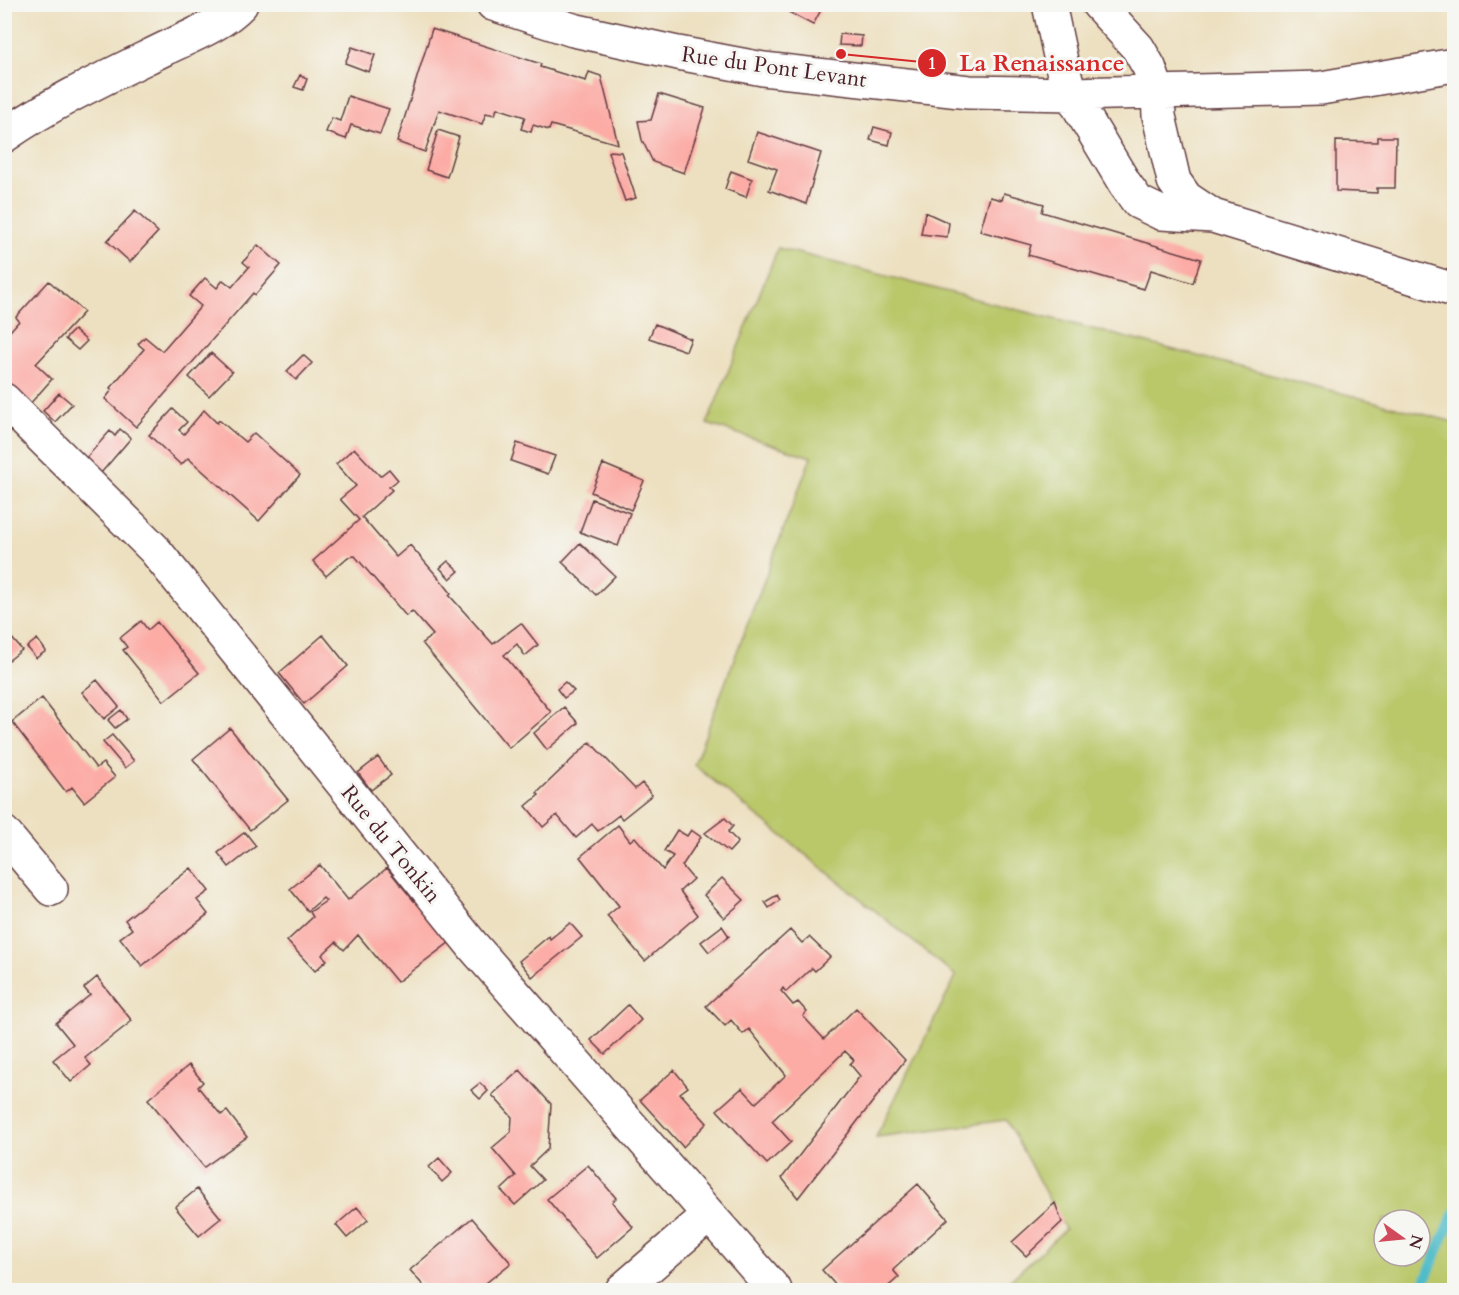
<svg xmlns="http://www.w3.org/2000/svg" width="1459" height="1295" viewBox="0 0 1459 1295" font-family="Cardo,serif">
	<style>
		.green { fill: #bac86a; stroke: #82744a; stroke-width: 1.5; fill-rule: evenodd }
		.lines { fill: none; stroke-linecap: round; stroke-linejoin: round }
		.stream { stroke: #4fbcc9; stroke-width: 10 }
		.building { fill: #fcaba5 }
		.minor-casing { stroke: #623c41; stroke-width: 36 }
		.major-casing { stroke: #623c41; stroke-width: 36 }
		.minor { stroke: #fff; stroke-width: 33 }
		.major { stroke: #fff; stroke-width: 33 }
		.labels { text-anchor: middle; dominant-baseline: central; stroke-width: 6; stroke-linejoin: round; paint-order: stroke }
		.street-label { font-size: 22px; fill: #4a1f2b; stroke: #f6f6f2 }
		.leader { fill: none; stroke: #d62828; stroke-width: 2 }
		.callout-dot { fill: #d62828; stroke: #f6f6f2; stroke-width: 2 }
		.mark-label { font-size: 18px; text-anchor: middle; font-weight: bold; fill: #fff }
		.callout-label { font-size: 24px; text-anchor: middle; font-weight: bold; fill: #d62828; stroke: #f6f6f2; stroke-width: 6; stroke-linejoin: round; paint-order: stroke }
	</style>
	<rect width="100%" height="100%" fill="#f6f6f2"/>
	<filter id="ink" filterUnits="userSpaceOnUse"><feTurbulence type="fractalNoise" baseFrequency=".0167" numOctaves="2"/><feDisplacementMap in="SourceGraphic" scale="12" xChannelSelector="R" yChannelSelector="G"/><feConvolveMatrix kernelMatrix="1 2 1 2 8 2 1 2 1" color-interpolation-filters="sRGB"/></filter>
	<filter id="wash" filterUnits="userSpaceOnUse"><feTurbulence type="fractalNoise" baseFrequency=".008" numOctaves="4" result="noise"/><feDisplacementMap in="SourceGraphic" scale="24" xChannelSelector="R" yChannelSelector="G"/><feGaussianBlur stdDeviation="1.35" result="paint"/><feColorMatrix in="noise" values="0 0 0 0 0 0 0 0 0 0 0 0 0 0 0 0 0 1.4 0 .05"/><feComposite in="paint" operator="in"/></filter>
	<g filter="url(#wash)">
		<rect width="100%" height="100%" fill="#ede0c0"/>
		<!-- green -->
		<path class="green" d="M 778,248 L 1454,422 L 1454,1290 L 1000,1290 L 1065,1229 L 1006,1120 L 876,1137 L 956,976 L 694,765 L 811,457 L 707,424 ZM 1384,1220 L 1420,1220 L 1420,1256 L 1384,1256 Z"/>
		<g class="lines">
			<!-- stream -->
			<path class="stream" d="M 1421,1290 L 1454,1213"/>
		</g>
		<g id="blocks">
			<!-- building -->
			<path class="building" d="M 780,4 L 824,4 L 813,25 L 779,7 Z
				M 432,29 L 541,64 L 540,67 L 586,81 L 589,72 L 601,76 L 618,144 L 551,125 L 549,130 L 533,125 L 531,132 L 521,129 L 525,117 L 497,108 L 495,115 L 486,113 L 482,124 L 439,110 L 425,152 L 397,142 Z
				M 840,34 L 862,36 L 861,46 L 839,45 Z
				M 352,47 L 375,55 L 369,72 L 345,63 Z
				M 300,75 L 307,79 L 303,90 L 294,87 Z
				M 659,94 L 705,108 L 684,173 L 653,162 L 642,140 L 638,121 L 651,120 Z
				M 348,96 L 389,109 L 380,134 L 351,125 L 346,139 L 326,132 L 332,118 L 340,121 Z
				M 874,127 L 892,132 L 889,145 L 870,140 Z
				M 438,130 L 459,137 L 447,177 L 426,170 Z
				M 757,132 L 821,153 L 806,204 L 769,190 L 777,169 L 748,159 Z
				M 1378,137 L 1396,137 L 1395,188 L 1377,188 L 1377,193 L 1336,191 L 1336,141 L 1378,142 Z
				M 610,151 L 621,152 L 636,198 L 625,201 L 608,152 Z
				M 731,171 L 752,179 L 746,197 L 725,189 Z
				M 1004,193 L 1044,204 L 1042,212 L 1201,259 L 1193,283 L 1151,270 L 1144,289 L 1028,255 L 1031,245 L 980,231 L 990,197 L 1002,200 Z
				M 135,211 L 158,232 L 130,262 L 107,241 Z
				M 925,212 L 949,223 L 947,237 L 921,234 Z
				M 258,245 L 281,265 L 255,295 L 253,293 L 136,427 L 105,399 L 112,390 L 110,388 L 144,349 L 138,344 L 145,337 L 162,351 L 201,306 L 189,296 L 205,278 L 217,288 L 223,280 L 232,287 L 249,267 L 243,262 Z
				M 49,281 L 84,312 L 36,364 L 52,379 L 29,405 L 4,382 L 4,338 L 19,321 L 16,317 Z
				M 655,324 L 691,339 L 686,351 L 649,338 Z
				M 74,330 L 87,341 L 78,350 L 65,339 Z
				M 211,353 L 232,372 L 209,396 L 189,377 Z
				M 303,355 L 312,363 L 296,380 L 287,371 Z
				M 59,393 L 72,404 L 55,422 L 43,411 Z
				M 173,409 L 187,422 L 179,430 L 184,434 L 204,410 L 217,423 L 219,420 L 245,442 L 254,433 L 300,475 L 259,521 L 188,458 L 181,465 L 149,435 Z
				M 120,429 L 131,438 L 101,473 L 86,458 L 110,431 L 115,436 Z
				M 517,443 L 555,456 L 548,474 L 511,461 Z
				M 354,448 L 380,476 L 389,469 L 398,480 L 389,487 L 392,490 L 362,517 L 396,557 L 410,545 L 444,584 L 451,593 L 449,595 L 493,644 L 521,623 L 538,645 L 525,656 L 517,644 L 504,655 L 551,712 L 509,748 L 422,643 L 433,635 L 412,611 L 406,616 L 355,556 L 348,557 L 326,576 L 313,561 L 359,520 L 340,499 L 356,486 L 336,464 Z
				M 603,464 L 644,481 L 631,510 L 591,492 Z
				M 592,499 L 630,513 L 618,546 L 580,532 Z
				M 580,543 L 615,576 L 596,595 L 562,562 Z
				M 448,561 L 459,571 L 450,579 L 440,568 Z
				M 141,621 L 148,630 L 157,622 L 199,673 L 164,701 L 123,650 L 127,647 L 120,638 Z
				M 4,629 L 22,650 L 4,664 Z
				M 323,635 L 348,666 L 304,704 L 279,673 Z
				M 37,639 L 46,651 L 36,658 L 27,647 Z
				M 97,680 L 119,707 L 104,719 L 82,692 Z
				M 565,682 L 574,691 L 564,698 L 557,689 Z
				M 42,698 L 96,768 L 103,763 L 115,777 L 84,802 L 72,787 L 66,792 L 12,722 Z
				M 564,707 L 578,723 L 547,750 L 534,733 Z
				M 121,710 L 127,719 L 115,728 L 108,720 Z
				M 230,728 L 288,800 L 250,830 L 193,759 Z
				M 112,735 L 134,761 L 125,768 L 103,742 Z
				M 590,742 L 635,789 L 642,783 L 652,795 L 622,819 L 619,815 L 598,831 L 592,824 L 576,838 L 557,815 L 543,827 L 526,806 L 539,795 L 537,793 Z
				M 378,757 L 391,775 L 371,790 L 358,773 Z
				M 725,818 L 733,826 L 728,832 L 738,842 L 729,852 L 705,833 Z
				M 618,825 L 630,841 L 635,837 L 663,870 L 673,856 L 664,851 L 677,830 L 687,836 L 691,830 L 701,837 L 682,866 L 693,879 L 680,891 L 698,915 L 645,961 L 607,916 L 619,906 L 580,857 Z
				M 245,832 L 256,846 L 229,867 L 218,853 Z
				M 320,865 L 348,900 L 387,868 L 414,901 L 417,899 L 450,942 L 397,982 L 358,935 L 344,950 L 336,942 L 322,955 L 327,960 L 315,971 L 287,941 L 313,917 L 310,912 L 326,901 L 323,898 L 308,911 L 290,889 Z
				M 191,868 L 209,891 L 197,900 L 208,914 L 142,966 L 120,938 L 132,929 L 125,920 Z
				M 722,878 L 744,900 L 724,918 L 704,895 Z
				M 777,895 L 780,900 L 769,908 L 765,902 Z
				M 570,923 L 582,937 L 532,977 L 519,961 L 549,936 L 550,939 Z
				M 722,926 L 729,936 L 709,952 L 701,942 Z
				M 790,930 L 802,943 L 809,937 L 830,957 L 815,971 L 812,968 L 786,992 L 783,988 L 781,991 L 793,1005 L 798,1002 L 807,1012 L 803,1016 L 824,1039 L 856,1008 L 905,1060 L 798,1198 L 782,1178 L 860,1076 L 850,1064 L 854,1060 L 845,1051 L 772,1121 L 791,1142 L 767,1164 L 717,1110 L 742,1088 L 756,1103 L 786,1075 L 749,1029 L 743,1034 L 731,1020 L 725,1026 L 706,1006 Z
				M 97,977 L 132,1021 L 85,1058 L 91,1065 L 71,1082 L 53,1060 L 73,1044 L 56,1023 L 90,995 L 84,988 Z
				M 628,1005 L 641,1020 L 605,1054 L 591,1040 Z
				M 189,1065 L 203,1082 L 198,1087 L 221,1115 L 227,1111 L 247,1137 L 204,1167 L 148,1099 Z
				M 520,1070 L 551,1104 L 548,1149 L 530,1166 L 543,1180 L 515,1205 L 501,1190 L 516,1176 L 492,1148 L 511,1132 L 512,1117 L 492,1095 Z
				M 674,1070 L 688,1087 L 680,1093 L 707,1123 L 683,1147 L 640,1100 Z
				M 480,1083 L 488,1091 L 480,1099 L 471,1090 Z
				M 439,1158 L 452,1173 L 442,1182 L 429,1167 Z
				M 588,1165 L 616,1198 L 612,1202 L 633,1227 L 597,1258 L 547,1199 Z
				M 918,1184 L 948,1219 L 893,1270 L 899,1277 L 884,1290 L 840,1290 L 822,1270 Z
				M 197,1189 L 221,1218 L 199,1236 L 175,1207 Z
				M 1055,1203 L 1062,1222 L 1026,1256 L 1012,1242 Z
				M 357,1207 L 368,1220 L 347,1238 L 336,1225 Z
				M 472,1218 L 511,1263 L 486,1283 L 491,1287 L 487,1290 L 427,1290 L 410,1270 Z"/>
		</g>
	</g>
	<g filter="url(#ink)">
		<use href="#blocks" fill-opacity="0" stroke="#623c41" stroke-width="1.5"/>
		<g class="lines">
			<defs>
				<path id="minor" d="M 493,4 L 573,30 L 678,53 L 763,69 L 969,92 L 1071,94 L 1321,88 L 1454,65
					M 1049,4 L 1063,70 L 1071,94 L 1125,184 L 1138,202 L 1161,213 L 1213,216 L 1454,290
					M 1098,4 L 1138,48 L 1149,67 L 1158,93 L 1159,116 L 1174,181 L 1186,198 L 1213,216
					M 4,400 L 154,549 L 473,946 L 775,1290
					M 4,833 L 51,889
					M 622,1290 L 709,1215"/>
				<path id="major" d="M 4,136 C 54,101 111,75 166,48 C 191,36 221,25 241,4"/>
			</defs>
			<!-- minor casing -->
			<use href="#minor" class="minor-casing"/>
			<!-- major casing -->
			<use href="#major" class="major-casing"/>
			<!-- minor -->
			<use href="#minor" class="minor"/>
			<!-- major -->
			<use href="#major" class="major"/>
		</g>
	</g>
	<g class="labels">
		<!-- street labels -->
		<g class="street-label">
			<text transform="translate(774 67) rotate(8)">Rue du Pont Levant</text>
			<text transform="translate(391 844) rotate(51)">Rue du Tonkin</text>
		</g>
	</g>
	<!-- callouts -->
	<path class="leader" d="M841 54L932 63"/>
	<g class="callout-dot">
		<circle cx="841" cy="54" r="6"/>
		<circle cx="932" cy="63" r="15"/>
	</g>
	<g class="mark-label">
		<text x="932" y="69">1</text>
	</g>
	<g class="callout-label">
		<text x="1042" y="71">La Renaissance</text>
	</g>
	<!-- margin -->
	<rect width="1459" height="1295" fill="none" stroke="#f6f6f2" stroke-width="24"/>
	<!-- north arrow -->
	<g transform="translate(1402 1238) rotate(105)"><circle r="28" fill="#f6f6f2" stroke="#b1a0a2" stroke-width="1.5"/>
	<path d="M0-4.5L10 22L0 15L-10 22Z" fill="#d1495b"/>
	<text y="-9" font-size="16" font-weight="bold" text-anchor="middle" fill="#4a1f2b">N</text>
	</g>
</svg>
